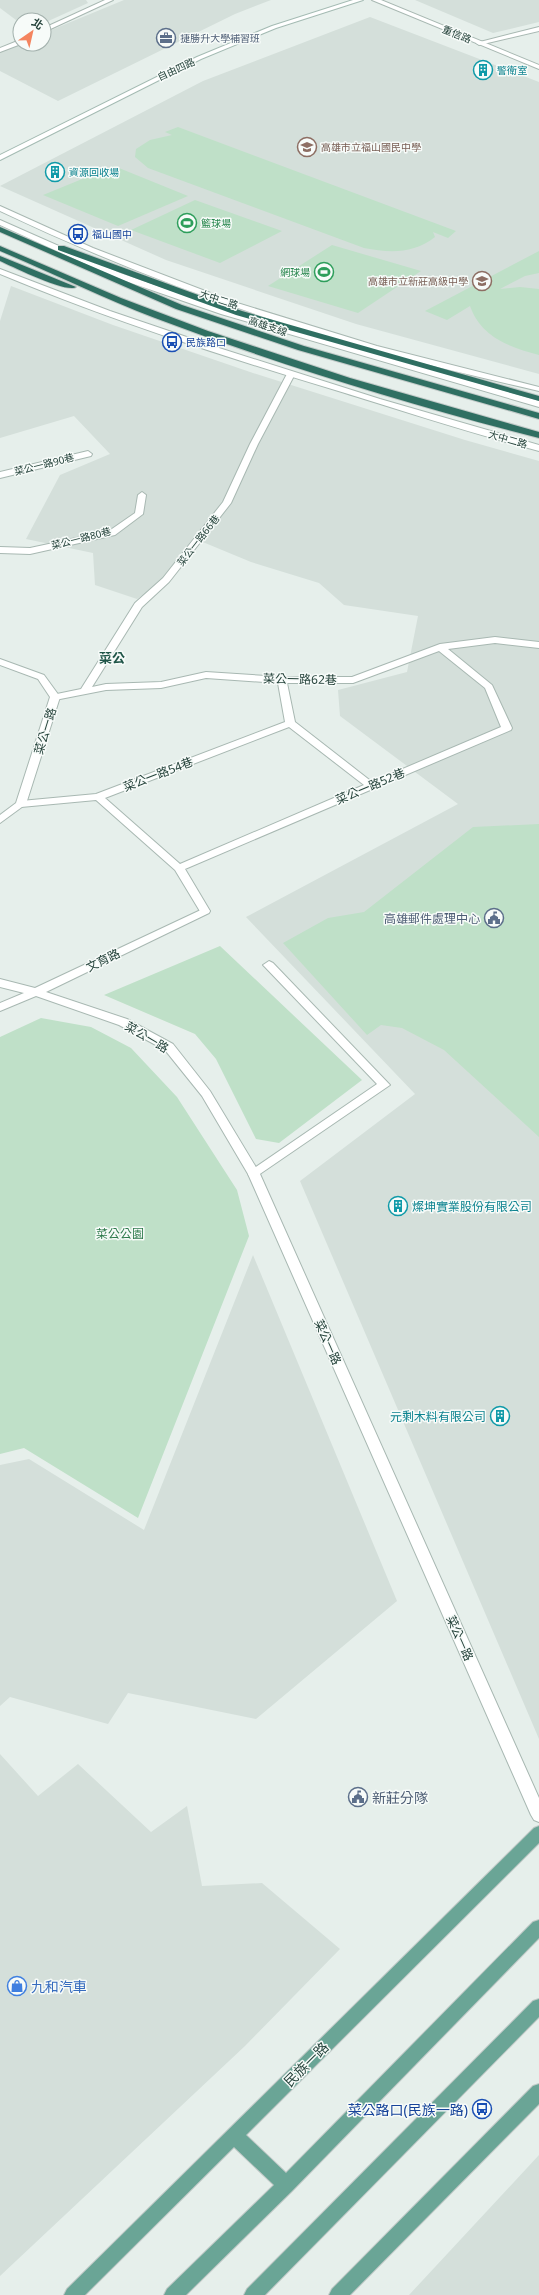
<svg xmlns="http://www.w3.org/2000/svg" width="539" height="2295" viewBox="0 0 539 2295" font-family="'Noto Sans','Noto Sans TC',sans-serif">
	<style>
		.built { fill: #d4dfda }
		.green { fill: #bfe0c8 }
		.lines { fill: none; stroke-linecap: round; stroke-linejoin: round }
		.lane-casing { stroke: #a8b8b2; stroke-width: 2 }
		.street-casing { stroke: #a8b8b2; stroke-width: 2 }
		.secondary-casing { stroke: #a4bbb3; stroke-width: 2 }
		.primary-casing { stroke: #c2cac8; stroke-width: 2 }
		.highway-casing { stroke: #c2cac8; stroke-width: 2 }
		.lane { fill: #fff; fill-rule: evenodd }
		.street { fill: #fff; fill-rule: evenodd }
		.secondary { fill: #fff; fill-rule: evenodd }
		.primary { fill: #6aa596; fill-rule: evenodd }
		.highway { fill: #2f6f62; fill-rule: evenodd }
		.labels { text-anchor: middle; dominant-baseline: central; stroke-width: 3; stroke-linejoin: round; paint-order: stroke }
		.far-street-label { font-size: 10px; fill: #24423a; stroke: #f7fbf9 }
		.far-service-label { font-size: 10px; fill: #4e5e75; stroke: #f7fbf9; text-anchor: start }
		.far-culture-label { font-size: 10px; fill: #0d838f; stroke: #f7fbf9; text-anchor: start }
		.far-education-label { font-size: 10px; fill: #785e54; stroke: #f7fbf9; text-anchor: start }
		.far-leisure-label { font-size: 10px; fill: #27864d; stroke: #f7fbf9; text-anchor: start }
		.far-transit-label { font-size: 10px; fill: #164399; stroke: #f7fbf9; text-anchor: start }
		.street-label { font-size: 12px; fill: #24423a; stroke: #f7fbf9 }
		.service-label { font-size: 12px; fill: #4e5e75; stroke: #f7fbf9; text-anchor: end }
		.culture-label { font-size: 12px; fill: #0d838f; stroke: #f7fbf9; text-anchor: start }
		.park-label { font-size: 12px; fill: #2d7a4b; stroke: #f7fbf9 }
		.far-district-label { font-size: 13px; font-weight: bold; fill: #1f5548; stroke: #f7fbf9 }
		.near-service-label { font-size: 14px; fill: #4e5e75; stroke: #f7fbf9; text-anchor: start }
		.near-shop-label { font-size: 14px; fill: #366cbe; stroke: #f7fbf9; text-anchor: start }
		.near-street-label { font-size: 14px; fill: #24423a; stroke: #f7fbf9 }
		.near-transit-label { font-size: 14px; fill: #164399; stroke: #f7fbf9; text-anchor: end }
	</style>
	<rect width="100%" height="100%" fill="#e6efeb"/>
	<!-- built -->
	<path class="built" d="M 0,0 L 86,0 L 88,3 L 44,23 L 44,20 L 20,20 L 20,23 L 0,8 Z
		M 124,0 L 271,0 L 235,14 L 58,101 L 0,71 L 0,51 L 20,44 L 44,44 L 44,33 Z
		M 415,0 L 539,0 L 539,22 L 493,33 Z
		M 370,17 L 539,82 L 539,374 L 356,324 L 166,260 L 0,186 L 203,81 Z
		M 11,286 L 113,325 L 253,373 L 465,440 L 539,461 L 539,1739 L 300,1181 L 415,1094 L 246,917 L 458,804 L 340,716 L 338,690 L 407,672 L 418,616 L 344,605 L 319,583 L 251,562 L 193,538 L 160,583 L 137,599 L 95,585 L 93,553 L 26,539 L 60,475 L 110,454 L 74,416 L 0,438 L 0,321 Z
		M 253,1255 L 397,1601 L 256,1719 L 128,1693 L 108,1724 L 10,1697 L 0,1706 L 0,1465 L 29,1459 L 144,1530 Z
		M 0,1754 L 38,1796 L 78,1764 L 151,1832 L 187,1806 L 202,1886 L 262,1883 L 340,1949 L 245,2046 L 0,2276 Z
		M 539,2155 L 539,2295 L 409,2295 Z"/>
	<!-- green -->
	<path class="green" d="M 178,127 L 456,231 L 448,238 L 433,232 L 435,237 C 413,254 390,253 364,248 L 148,168 L 135,157 L 136,149 L 150,140 L 172,135 L 165,132 Z
		M 114,166 L 188,196 L 118,226 L 43,195 Z
		M 195,200 L 282,231 L 220,263 L 131,230 Z
		M 332,245 L 421,271 L 358,313 L 268,286 Z
		M 539,251 L 539,273 L 525,276 L 500,289 L 520,287 L 539,289 L 539,355 C 509,347 481,337 470,306 L 447,320 L 425,311 Z
		M 539,824 L 539,1137 L 444,1050 L 402,1028 L 381,1025 L 367,1035 L 283,943 L 328,918 L 364,912 L 473,827 Z
		M 220,946 L 362,1080 L 279,1143 L 256,1139 L 216,1059 L 195,1034 L 104,995 Z
		M 41,1018 L 91,1027 L 131,1048 L 177,1097 L 237,1190 L 249,1236 L 138,1518 L 24,1448 L 0,1454 L 0,1037 Z"/>
	<g class="lines">
		<defs>
			<path id="lane" d="M 105,0 L 113,0 L 44,32 L 44,28 Z
				M 539,27 L 539,31 L 479,45 L 476,43 Z
				M 20,40 L 21,44 L 0,52 L 0,48 Z
				M 288,372 L 295,374 L 258,444 L 231,503 L 169,582 L 142,607 L 92,687 L 106,684 L 161,682 L 206,672 L 282,677 L 352,677 L 440,644 L 495,637 L 539,642 L 539,648 L 495,643 L 448,649 L 492,685 L 512,728 L 511,730 L 185,869 L 210,911 L 205,914 L 201,913 L 175,870 L 96,800 L 21,807 L 16,804 L 21,801 L 96,794 L 285,722 L 278,683 L 206,678 L 161,688 L 106,690 L 55,700 L 50,697 L 52,695 L 81,689 L 135,603 L 163,578 L 223,502 L 250,444 ZM 439,651 L 485,688 L 501,727 L 372,782 L 295,722 L 287,683 L 353,683 ZM 289,727 L 364,785 L 180,864 L 105,798 Z
				M 88,451 L 92,454 L 91,456 L 0,478 L 0,472 Z
				M 142,492 L 146,495 L 143,514 L 115,535 L 30,554 L 0,553 L 0,547 L 30,548 L 109,531 L 135,513 L 138,495 Z
				M 269,961 L 273,963 L 390,1085 L 254,1178 L 250,1177 L 248,1174 L 250,1171 L 377,1084 L 265,967 L 263,965 Z"/>
			<path id="street" d="M 372,0 L 381,0 L 539,65 L 539,69 Z
				M 0,206 L 93,248 L 234,302 L 377,346 L 539,387 L 539,391 C 483,378 427,365 371,350 C 244,314 120,268 0,211 Z
				M 0,220 L 120,273 L 227,310 L 539,401 L 539,407 L 221,314 L 114,277 L 0,225 Z
				M 0,269 L 110,311 L 219,348 L 380,399 L 539,445 L 539,451 C 474,434 409,413 345,393 C 229,358 112,321 0,274 Z
				M 0,659 L 44,675 L 60,697 L 26,804 L 0,823 L 0,815 L 16,803 L 50,697 L 38,679 L 0,665 Z
				M 205,908 L 210,911 L 209,913 L 46,992 L 127,1019 L 173,1044 L 210,1091 L 260,1174 L 539,1798 L 539,1822 L 534,1820 L 531,1815 L 248,1174 L 202,1096 L 165,1050 L 119,1025 L 36,996 L 0,1011 L 0,1003 L 24,993 L 0,987 L 0,979 L 35,988 Z"/>
			<path id="secondary" d="M 353,0 L 363,0 L 276,28 L 201,59 L 0,160 L 0,155 L 197,57 L 272,26 Z"/>
			<path id="primary" d="M 539,1826 L 539,1843 L 246,2135 L 286,2173 L 533,1922 L 539,1920 L 539,1938 L 292,2191 L 186,2295 L 164,2295 L 167,2289 L 274,2185 L 234,2147 L 85,2295 L 64,2295 L 67,2289 L 534,1828 Z
				M 539,1999 L 539,2017 L 265,2295 L 244,2295 L 247,2289 L 533,2001 Z
				M 539,2084 L 539,2104 L 350,2295 L 329,2295 L 332,2289 L 533,2086 Z"/>
			<path id="highway" d="M 0,227 L 182,305 L 304,346 L 539,413 L 539,419 L 298,350 L 176,309 L 0,232 Z
				M 0,246 L 121,298 L 208,331 L 350,378 L 539,432 L 539,438 C 410,405 280,365 155,318 C 103,298 52,273 0,251 Z
				M 58,246 L 64,246 L 242,311 L 539,396 L 539,401 L 236,315 L 58,250 Z
				M 0,256 L 76,287 C 68,294 11,266 0,261 Z"/>
		</defs>
		<!-- lane casing -->
		<use href="#lane" class="lane-casing"/>
		<!-- street casing -->
		<use href="#street" class="street-casing"/>
		<!-- secondary casing -->
		<use href="#secondary" class="secondary-casing"/>
		<!-- primary casing -->
		<use href="#primary" class="primary-casing"/>
		<!-- highway casing -->
		<use href="#highway" class="highway-casing"/>
		<!-- lane -->
		<use href="#lane" class="lane"/>
		<!-- street -->
		<use href="#street" class="street"/>
		<!-- secondary -->
		<use href="#secondary" class="secondary"/>
		<!-- primary -->
		<use href="#primary" class="primary"/>
		<!-- highway -->
		<use href="#highway" class="highway"/>
	</g>
	<!-- icons -->
	<defs>
		<symbol id="office-ring" viewBox="-11 -11 22 22"><circle r="9.5" fill="#f7fbf9" stroke="#5c6f8a" stroke-width="1.5"/><path d="M-6-3h4V-5.5h4V-3h4V5H-6ZM-1-4.5V-3h2v-1.5ZM-6 0V1H6V0Z" fill="#5c6f8a"/></symbol>
		<symbol id="building-ring" viewBox="-11 -11 22 22"><circle r="9.5" fill="#f7fbf9" stroke="#0f9aa8" stroke-width="1.5"/><path d="M-4-6H4V6H1V3H-1V6H-4ZM-2.5-4.3h1.7v1.8h-1.7ZM.8-4.3h1.7v1.8H.8ZM-2.5-1h1.7V.8h-1.7ZM.8-1h1.7V.8H.8Z" fill="#0f9aa8"/></symbol>
		<symbol id="school-ring" viewBox="-11 -11 22 22"><circle r="9.5" fill="#f7fbf9" stroke="#8d6e63" stroke-width="1.5"/><path d="M0-5L7-2L0 1L-7-2ZM-4 1L0 2.5L4 1V4Q0 6-4 4Z" fill="#8d6e63"/></symbol>
		<symbol id="stadium-ring" viewBox="-11 -11 22 22"><circle r="9.5" fill="#f7fbf9" stroke="#2e9e5b" stroke-width="1.5"/><path d="M0-5a6.5 5 0 1 0 0 10a6.5 5 0 1 0 0-10ZM-3.5-1.8h7v3.6h-7Z" fill="#2e9e5b"/></symbol>
		<symbol id="bus-ring" viewBox="-11 -11 22 22"><circle r="9.5" fill="#f7fbf9" stroke="#1a4fb4" stroke-width="1.5"/><path d="M-5-6H5V4H4V6H2V4H-2V6H-4V4H-5ZM-3.5-4V0h7V-4ZM-3.5 1.2v1.5H-2V1.2ZM2 1.2v1.5H3.5V1.2Z" fill="#1a4fb4"/></symbol>
		<symbol id="civic-ring" viewBox="-11 -11 22 22"><circle r="9.5" fill="#f7fbf9" stroke="#5c6f8a" stroke-width="1.5"/><path d="M-.6-6.5H3V-4.5H.6V-3L4-1V1h2V6H-6V1h2V-1L-.6-3ZM-1.2 2.5V6h2.4V2.5Z" fill="#5c6f8a"/></symbol>
		<symbol id="shop-ring" viewBox="-11 -11 22 22"><circle r="9.5" fill="#f7fbf9" stroke="#3f7fe0" stroke-width="1.5"/><path d="M-5-2.5h2.3a2.7 3.5 0 0 1 5.4 0H5L5.5 6h-11ZM-1.5-2.5h3a1.5 2.3 0 0 0-3 0Z" fill="#3f7fe0"/></symbol>
	</defs>
	<g fill-rule="evenodd">
		<use href="#office-ring" x="155" y="27" width="22" height="22"/>
		<use href="#building-ring" x="472" y="59" width="22" height="22"/>
		<use href="#school-ring" x="296" y="136" width="22" height="22"/>
		<use href="#building-ring" x="44" y="161" width="22" height="22"/>
		<use href="#stadium-ring" x="176" y="212" width="22" height="22"/>
		<use href="#bus-ring" x="67" y="223" width="22" height="22"/>
		<use href="#stadium-ring" x="313" y="261" width="22" height="22"/>
		<use href="#school-ring" x="471" y="270" width="22" height="22"/>
		<use href="#bus-ring" x="161" y="331" width="22" height="22"/>
		<use href="#civic-ring" x="483" y="907" width="22" height="22"/>
		<use href="#building-ring" x="387" y="1195" width="22" height="22"/>
		<use href="#building-ring" x="489" y="1405" width="22" height="22"/>
		<use href="#civic-ring" x="347" y="1786" width="22" height="22"/>
		<use href="#shop-ring" x="6" y="1975" width="22" height="22"/>
		<use href="#bus-ring" x="471" y="2098" width="22" height="22"/>
	</g>
	<g class="labels">
		<!-- far-street labels -->
		<g class="far-street-label">
			<text transform="translate(457 34) rotate(22)">重信路</text>
			<text transform="translate(176 69) rotate(-25)">自由四路</text>
			<text transform="translate(219 299) rotate(18)">大中二路</text>
			<text transform="translate(268 326) rotate(18)">高雄支線</text>
			<text transform="translate(508 439) rotate(16)">大中二路</text>
			<text transform="translate(44 464) rotate(-14)">菜公一路90巷</text>
			<text transform="translate(81 538) rotate(-14)">菜公一路80巷</text>
			<text transform="translate(198 540) rotate(-52)">菜公一路66巷</text>
		</g>
		<!-- far-service labels -->
		<g class="far-service-label">
			<text x="180" y="38">捷勝升大學補習班</text>
		</g>
		<!-- far-culture labels -->
		<g class="far-culture-label">
			<text x="497" y="70">警衛室</text>
			<text x="69" y="172">資源回收場</text>
		</g>
		<!-- far-education labels -->
		<g class="far-education-label">
			<text x="321" y="147">高雄市立福山國民中學</text>
			<text x="468" y="281" text-anchor="end">高雄市立新莊高級中學</text>
		</g>
		<!-- far-leisure labels -->
		<g class="far-leisure-label">
			<text x="201" y="223">籃球場</text>
			<text x="310" y="272" text-anchor="end">網球場</text>
		</g>
		<!-- far-transit labels -->
		<g class="far-transit-label">
			<text x="92" y="234">福山國中</text>
			<text x="186" y="342">民族路口</text>
		</g>
		<!-- street labels -->
		<g class="street-label">
			<text transform="translate(300 679) rotate(1)">菜公一路62巷</text>
			<text transform="translate(45 731) rotate(-73)">菜公一路</text>
			<text transform="translate(158 774) rotate(-21)">菜公一路54巷</text>
			<text transform="translate(370 786) rotate(-23)">菜公一路52巷</text>
			<text transform="translate(103 960) rotate(-26)">文育路</text>
			<text transform="translate(147 1037) rotate(31)">菜公一路</text>
			<text transform="translate(328 1342) rotate(66)">菜公一路</text>
			<text transform="translate(460 1638) rotate(66)">菜公一路</text>
		</g>
		<!-- service labels -->
		<g class="service-label">
			<text x="480" y="918">高雄郵件處理中心</text>
		</g>
		<!-- culture labels -->
		<g class="culture-label">
			<text x="412" y="1206">燦坤實業股份有限公司</text>
			<text x="486" y="1416" text-anchor="end">元剩木料有限公司</text>
		</g>
		<!-- park labels -->
		<g class="park-label">
			<text x="120" y="1233">菜公公園</text>
		</g>
		<!-- far-district labels -->
		<g class="far-district-label">
			<text x="112" y="658">菜公</text>
		</g>
		<!-- near-service labels -->
		<g class="near-service-label">
			<text x="372" y="1797">新莊分隊</text>
		</g>
		<!-- near-shop labels -->
		<g class="near-shop-label">
			<text x="31" y="1986">九和汽車</text>
		</g>
		<!-- near-street labels -->
		<g class="near-street-label">
			<text transform="translate(306 2064) rotate(-45)">民族一路</text>
		</g>
		<!-- near-transit labels -->
		<g class="near-transit-label">
			<text x="468" y="2109">菜公路口(民族一路)</text>
		</g>
	</g>
	<!-- north arrow -->
	<g transform="translate(32 32) rotate(34)"><circle r="19" fill="#f7fbf9" stroke="#a3b1ad"/>
	<path d="M0-3L7 15L0 10L-7 15Z" fill="#f4845f"/>
	<text y="-6" font-size="11" font-weight="bold" text-anchor="middle" fill="#24423a">北</text>
	</g>
</svg>
